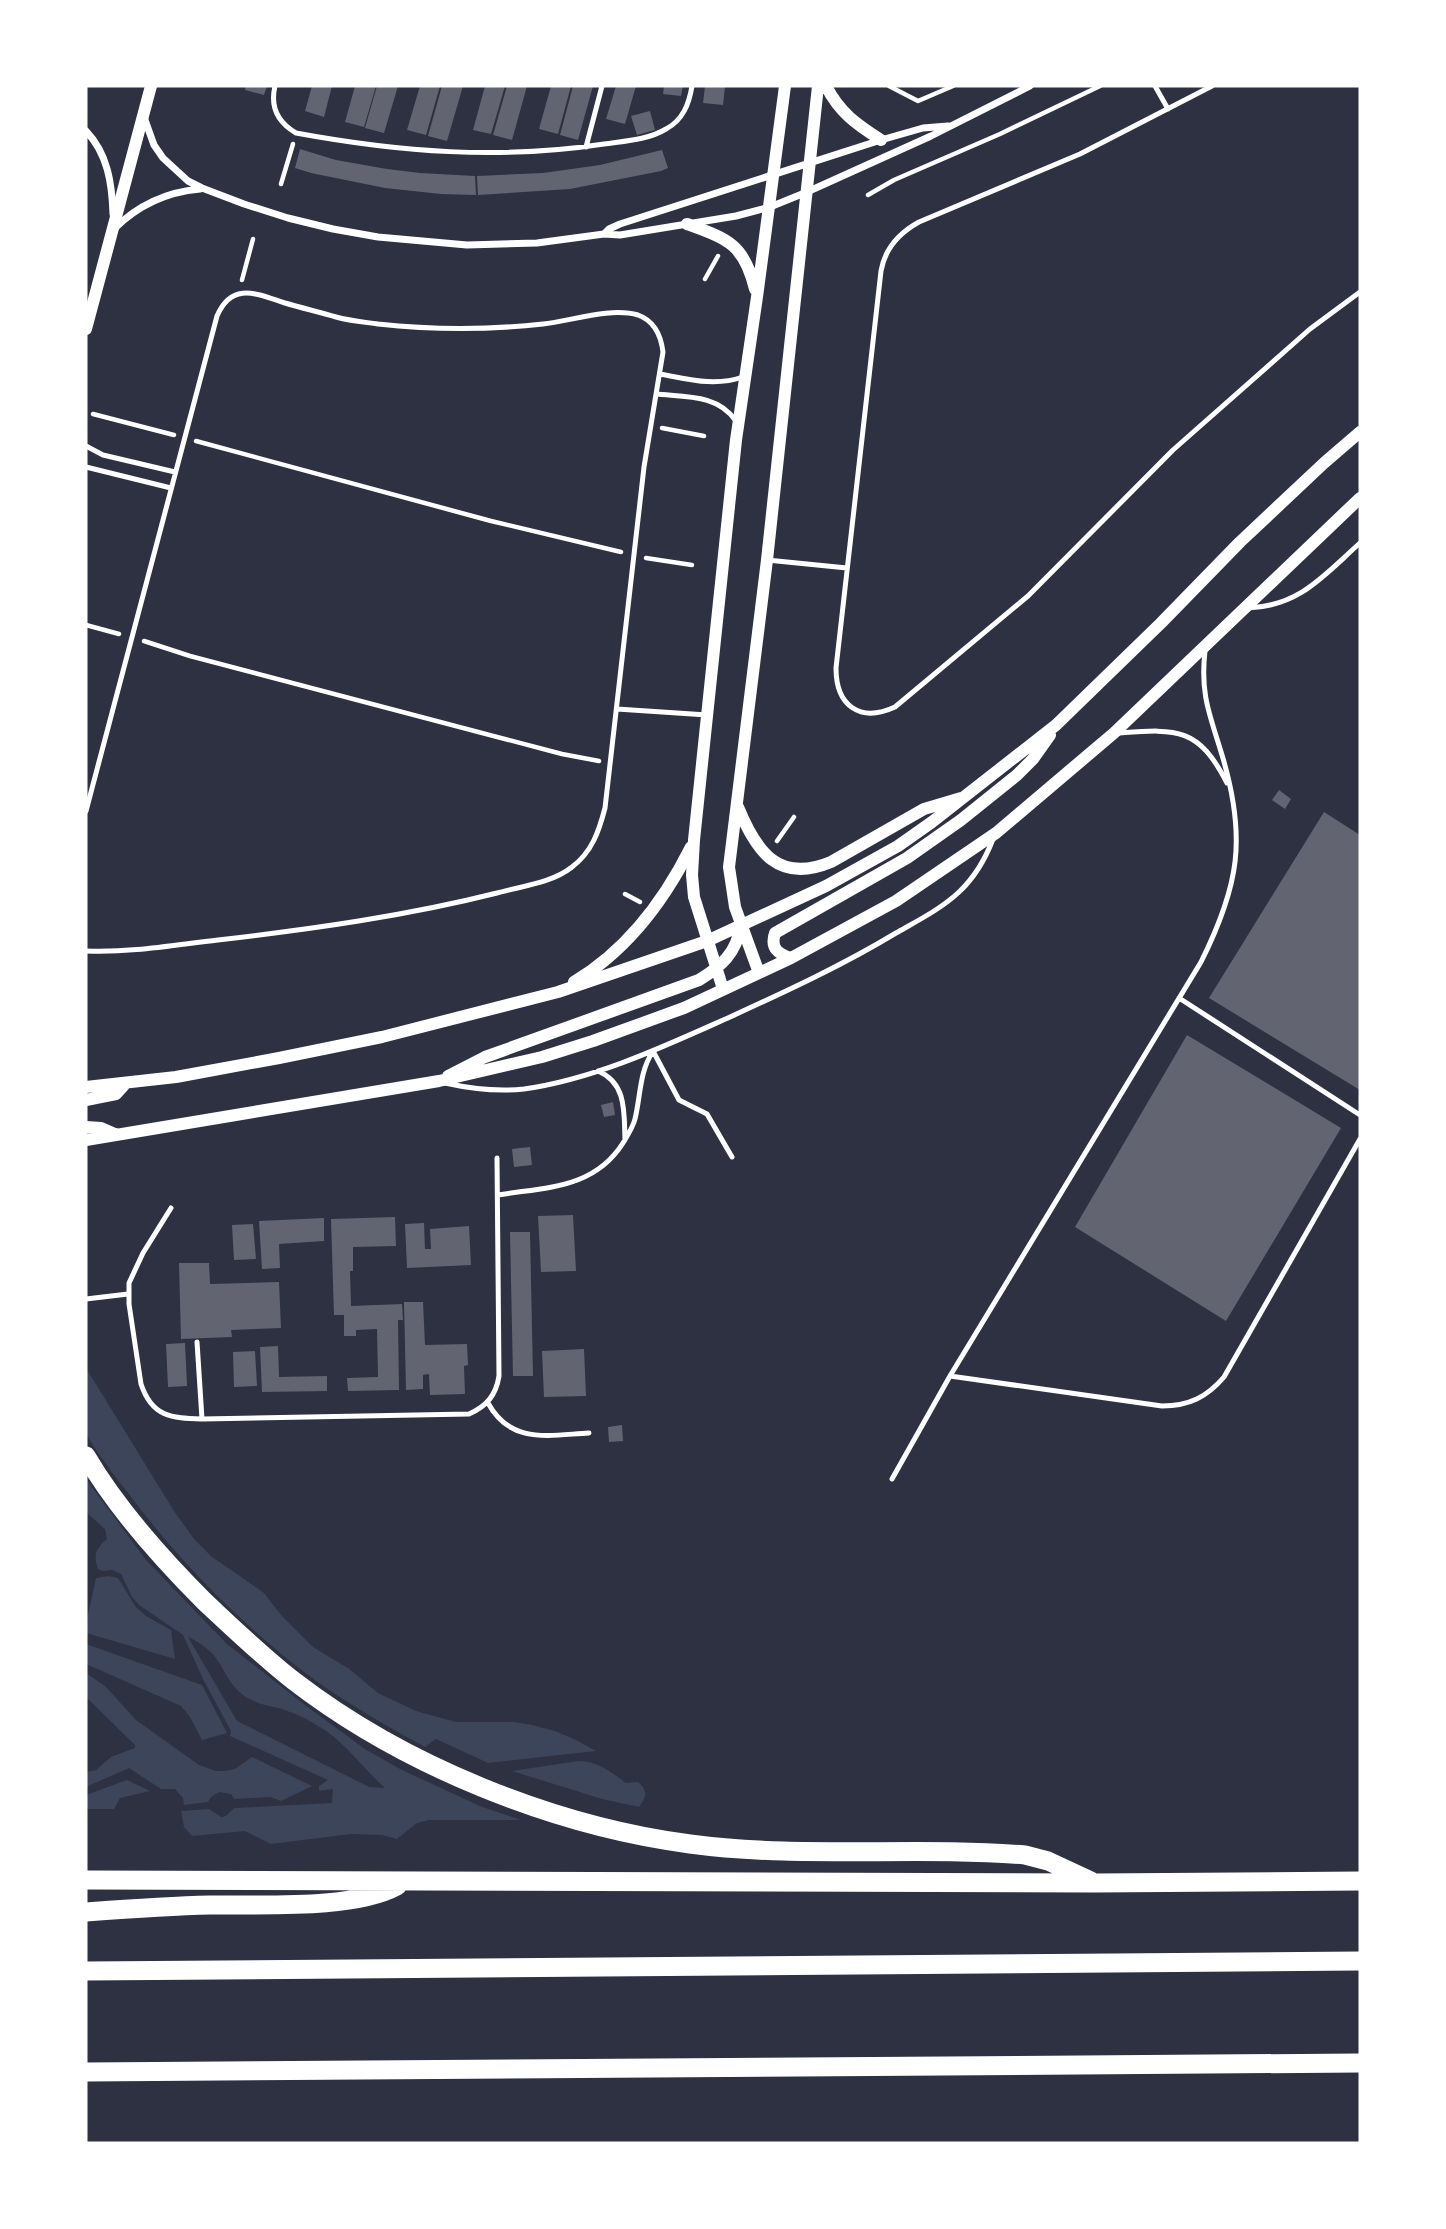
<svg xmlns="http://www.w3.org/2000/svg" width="1446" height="2229" viewBox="0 0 1446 2229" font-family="Ubuntu,sans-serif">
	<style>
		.green { fill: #3c4559; fill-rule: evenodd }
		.building { fill: #626471 }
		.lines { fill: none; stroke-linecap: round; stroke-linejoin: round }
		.path { stroke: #fff; stroke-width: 4.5 }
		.service { stroke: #fff; stroke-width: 5 }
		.minor { stroke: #fff; stroke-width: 7 }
		.tertiary { stroke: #fff; stroke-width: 12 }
		.motorway { stroke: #fff; stroke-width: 19 }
	</style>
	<rect width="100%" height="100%" fill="#2d3142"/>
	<!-- green -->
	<path class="green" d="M 86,1368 L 174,1511 L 194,1539 L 211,1556 L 264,1593 L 281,1615 L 313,1647 L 348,1668 L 378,1693 L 416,1711 L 456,1722 L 514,1722 L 532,1725 L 555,1731 L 576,1740 L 596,1751 L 488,1763 L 436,1739 L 425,1747 C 395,1731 366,1714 338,1696 C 260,1644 184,1568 128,1493 C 118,1480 91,1446 86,1432 C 82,1420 86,1383 86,1368 Z
		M 86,1479 L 146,1560 L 227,1644 L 305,1705 L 365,1749 L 402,1770 L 480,1806 L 521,1820 L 429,1820 L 417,1823 L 397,1839 L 382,1835 L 351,1834 L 271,1844 L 245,1831 L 192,1836 L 184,1827 L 181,1811 L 209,1809 L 221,1817 L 226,1816 L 234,1808 L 332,1803 L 333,1789 L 319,1791 L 319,1786 L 328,1780 L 230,1736 L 231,1731 L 203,1679 L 183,1635 L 139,1605 L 132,1597 L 121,1574 L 112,1570 L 102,1571 L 98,1569 C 93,1555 96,1548 107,1539 L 105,1529 L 86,1512 ZM 188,1637 C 199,1642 211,1650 218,1661 C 226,1673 230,1685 243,1695 C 254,1703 266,1705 278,1708 C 292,1712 306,1718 318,1726 C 345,1741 362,1768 385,1788 L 369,1787 L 237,1721 Z
		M 109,1576 L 118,1578 L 136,1607 L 146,1616 L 171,1630 L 175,1659 L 86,1633 L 86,1624 L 96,1578 Z
		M 86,1644 L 202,1685 L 227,1733 L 202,1740 L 190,1717 L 181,1706 L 86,1664 Z
		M 86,1673 L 106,1687 L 136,1720 L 199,1765 L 216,1771 L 225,1771 L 235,1769 L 252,1757 L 312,1786 L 281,1801 L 271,1797 L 234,1799 L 231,1794 L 219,1792 L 211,1797 L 208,1802 L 184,1805 L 183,1798 L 175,1789 L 161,1789 L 129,1768 L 86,1787 L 86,1772 L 96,1770 L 111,1757 L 135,1748 L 135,1745 L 86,1697 Z
		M 578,1761 C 598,1761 611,1772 626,1783 L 638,1782 C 649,1791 646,1797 639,1807 L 602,1799 L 512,1771 Z
		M 127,1780 L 150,1791 L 120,1798 L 114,1809 L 86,1809 L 86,1795 Z"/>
	<!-- building -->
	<path class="building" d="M 246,86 L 267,86 L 264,95 L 245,90 Z
		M 312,86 L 332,86 L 324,117 L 305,111 Z
		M 355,86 L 376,86 L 364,127 L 345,122 Z
		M 377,86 L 398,86 L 384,133 L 365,128 Z
		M 420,86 L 440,86 L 426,135 L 407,130 Z
		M 442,86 L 463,86 L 447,141 L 428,136 Z
		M 485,86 L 505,86 L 491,134 L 473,130 Z
		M 507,86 L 527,86 L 512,140 L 493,135 Z
		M 551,86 L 571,86 L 558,134 L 539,129 Z
		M 573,86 L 593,86 L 578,140 L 560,135 Z
		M 616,86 L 636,86 L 625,124 L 606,119 Z
		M 664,86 L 683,86 L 681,96 L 663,94 Z
		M 705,86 L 725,86 L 723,105 L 703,103 Z
		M 650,111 L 655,130 L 637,135 L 631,116 Z
		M 300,149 L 336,160 L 387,169 L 420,173 L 475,176 L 476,195 L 441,194 L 385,188 L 311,173 L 295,168 Z
		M 662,150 L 668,168 L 661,171 L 570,189 L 478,195 L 477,176 L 543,173 L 600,165 Z
		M 1279,790 L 1291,799 L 1285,809 L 1272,800 Z
		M 1324,812 L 1360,835 L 1360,1090 L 1209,998 Z
		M 1187,1035 L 1341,1128 L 1226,1321 L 1075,1227 Z
		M 613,1102 L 615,1115 L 604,1117 L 601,1105 Z
		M 530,1147 L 532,1165 L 514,1167 L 512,1149 Z
		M 573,1215 L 576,1271 L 541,1272 L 538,1216 Z
		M 395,1217 L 396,1246 L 353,1247 L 353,1271 L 350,1271 L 351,1306 L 402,1304 L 403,1320 L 398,1320 L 399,1390 L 348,1391 L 347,1378 L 378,1377 L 377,1329 L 356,1330 L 356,1336 L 344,1336 L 344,1315 L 334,1315 L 331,1219 Z
		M 324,1218 L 324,1241 L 279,1244 L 280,1268 L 262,1269 L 259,1221 Z
		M 424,1223 L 425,1249 L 431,1249 L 430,1229 L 469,1226 L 471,1265 L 407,1268 L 405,1224 Z
		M 253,1224 L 256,1259 L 234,1260 L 232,1225 Z
		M 510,1232 L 530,1232 L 533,1376 L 513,1376 Z
		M 179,1263 L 209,1263 L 210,1284 L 279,1282 L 281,1328 L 231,1330 L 232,1337 L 181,1339 Z
		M 404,1302 L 423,1302 L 425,1345 L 467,1344 L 468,1365 L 464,1366 L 465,1394 L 430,1395 L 429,1374 L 423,1375 L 423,1389 L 406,1390 Z
		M 185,1343 L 187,1386 L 168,1387 L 166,1344 Z
		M 278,1346 L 279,1377 L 327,1376 L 327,1391 L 262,1392 L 260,1347 Z
		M 584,1349 L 586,1396 L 544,1397 L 542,1351 Z
		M 255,1351 L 257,1386 L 234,1387 L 233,1352 Z
		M 622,1425 L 623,1441 L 609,1442 L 608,1427 Z"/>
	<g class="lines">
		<!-- path -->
		<path class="path" d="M 889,86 L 918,101 L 953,86
			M 281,184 L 293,144
			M 868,195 L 894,180 L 1000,134 L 1100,86
			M 705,279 L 718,256
			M 242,280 L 253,239
			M 93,414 L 174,435
			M 662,428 L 704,436
			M 196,441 L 491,521 L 621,552
			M 646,558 L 692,565
			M 86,625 L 119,634
			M 144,641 L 190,656 L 562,754 L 599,761
			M 777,841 L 794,817
			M 625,894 L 640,902"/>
		<!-- service -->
		<path class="service" d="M 275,86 C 270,107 277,122 296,133 C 399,152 500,160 604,144 C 624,141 648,140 666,129 C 683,120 689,104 692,86
			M 1155,86 L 1168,109
			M 1212,86 L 1080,154 L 919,222 C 899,233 885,248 881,271 L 836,668 C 836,706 860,723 895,707 L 1028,596 L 1173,450 L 1310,329 L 1360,292
			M 586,147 L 602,86
			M 660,374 C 688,379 714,387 743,377
			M 656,394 C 685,397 718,394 736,421
			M 86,446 L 103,455 L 175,472
			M 86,467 L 171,488
			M 767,560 L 847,568
			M 1248,608 C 1300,606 1324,575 1360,543
			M 617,709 L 707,715
			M 1118,733 C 1176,729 1198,726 1227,783
			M 86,811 L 217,316 C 232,281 257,294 285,303 C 302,308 319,312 336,317 C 350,321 364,322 378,324 C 433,330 488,330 543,324 C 571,321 610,307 638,315 C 655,321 661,336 663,352 L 644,467 L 605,808 C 599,831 592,852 572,867 C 552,883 522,886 497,893 C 406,916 312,929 218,940 C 174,945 130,953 86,951
			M 1179,998 L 1360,1115
			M 598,1071 C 627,1083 624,1113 625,1140
			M 445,1083 C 472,1089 497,1092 524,1089 C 595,1079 665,1046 730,1017 C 787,991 843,965 896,933 C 917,921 941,909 959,892 C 975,877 985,860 993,839
			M 498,1195 C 546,1187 594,1189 623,1143 C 628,1135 633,1127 635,1119 C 641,1094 639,1073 653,1051 L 679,1100 L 707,1114 L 732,1157
			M 171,1208 L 143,1253 L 129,1283 L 129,1304 L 141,1384 C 152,1417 171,1418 202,1419 L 469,1414 C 487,1406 496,1395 499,1376 L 497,1158
			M 86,1299 L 128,1294
			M 197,1342 L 202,1419
			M 950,1376 L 1162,1406 C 1189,1406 1207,1397 1224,1377 L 1360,1139
			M 488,1403 C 511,1445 549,1435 589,1433
			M 892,1479 L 950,1376 L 1201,962 C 1239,886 1247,838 1222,755 C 1210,715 1200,695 1205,651"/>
		<!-- minor -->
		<path class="minor" d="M 145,120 L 154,145 L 163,158 L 188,181 L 202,188 L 244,204 L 288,218 L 333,229 L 378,237 L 467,245 L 537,243 L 604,234 L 620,235 L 736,216 L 770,207 L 807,192 L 931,136 L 1030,86
			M 86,131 C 108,154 112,184 113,214
			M 114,229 C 138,205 166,192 200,189
			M 604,234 L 609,229 L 620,224 L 881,140 L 923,128 L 948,126"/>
		<!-- tertiary -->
		<path class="tertiary" d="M 826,86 C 840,113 856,124 881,140
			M 687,224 C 728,239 744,244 755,289
			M 86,329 L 151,86
			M 738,807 C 756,851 778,884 831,862 L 924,809 L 961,798
			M 791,958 C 778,954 770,948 775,933 L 907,858 L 961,820 L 1017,775 L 1033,759 L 1050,735
			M 759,973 L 735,907 L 729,867 L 767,560 L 818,86
			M 574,982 C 626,951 664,901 691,847
			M 723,989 L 694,897 L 692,875 L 694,840 L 736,440 L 757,297 L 785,86
			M 448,1076 L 485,1057 L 699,980 C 722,966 736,953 741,926
			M 86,1087 L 176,1077 L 279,1058 L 382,1037 L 558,992 L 707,941 L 826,886 L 898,846 L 932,822 L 1056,725 L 1161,623 L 1240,542 L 1324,463 L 1360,432
			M 86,1100 L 116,1094 L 126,1083
			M 86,1127 L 101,1128 L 117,1135
			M 86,1140 L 439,1081 L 542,1057 L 593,1041 L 684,1008 L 791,958 L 896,901 L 996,833 L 1114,733 L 1360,498"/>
		<!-- motorway -->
		<path class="motorway" d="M 86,1456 C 117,1509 161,1558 205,1602 C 234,1629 263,1657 294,1681 C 403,1765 553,1826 690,1844 C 801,1859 914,1846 1025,1855 L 1048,1861 L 1091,1881
			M 86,1880 L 1095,1883 L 1360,1881
			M 86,1912 C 127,1909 169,1906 210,1905 C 262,1904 353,1910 397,1886
			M 86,1971 L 1360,1961
			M 86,2072 L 1360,2063"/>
	</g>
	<!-- border -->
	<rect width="1446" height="2229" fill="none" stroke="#ffffff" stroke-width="175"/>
</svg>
